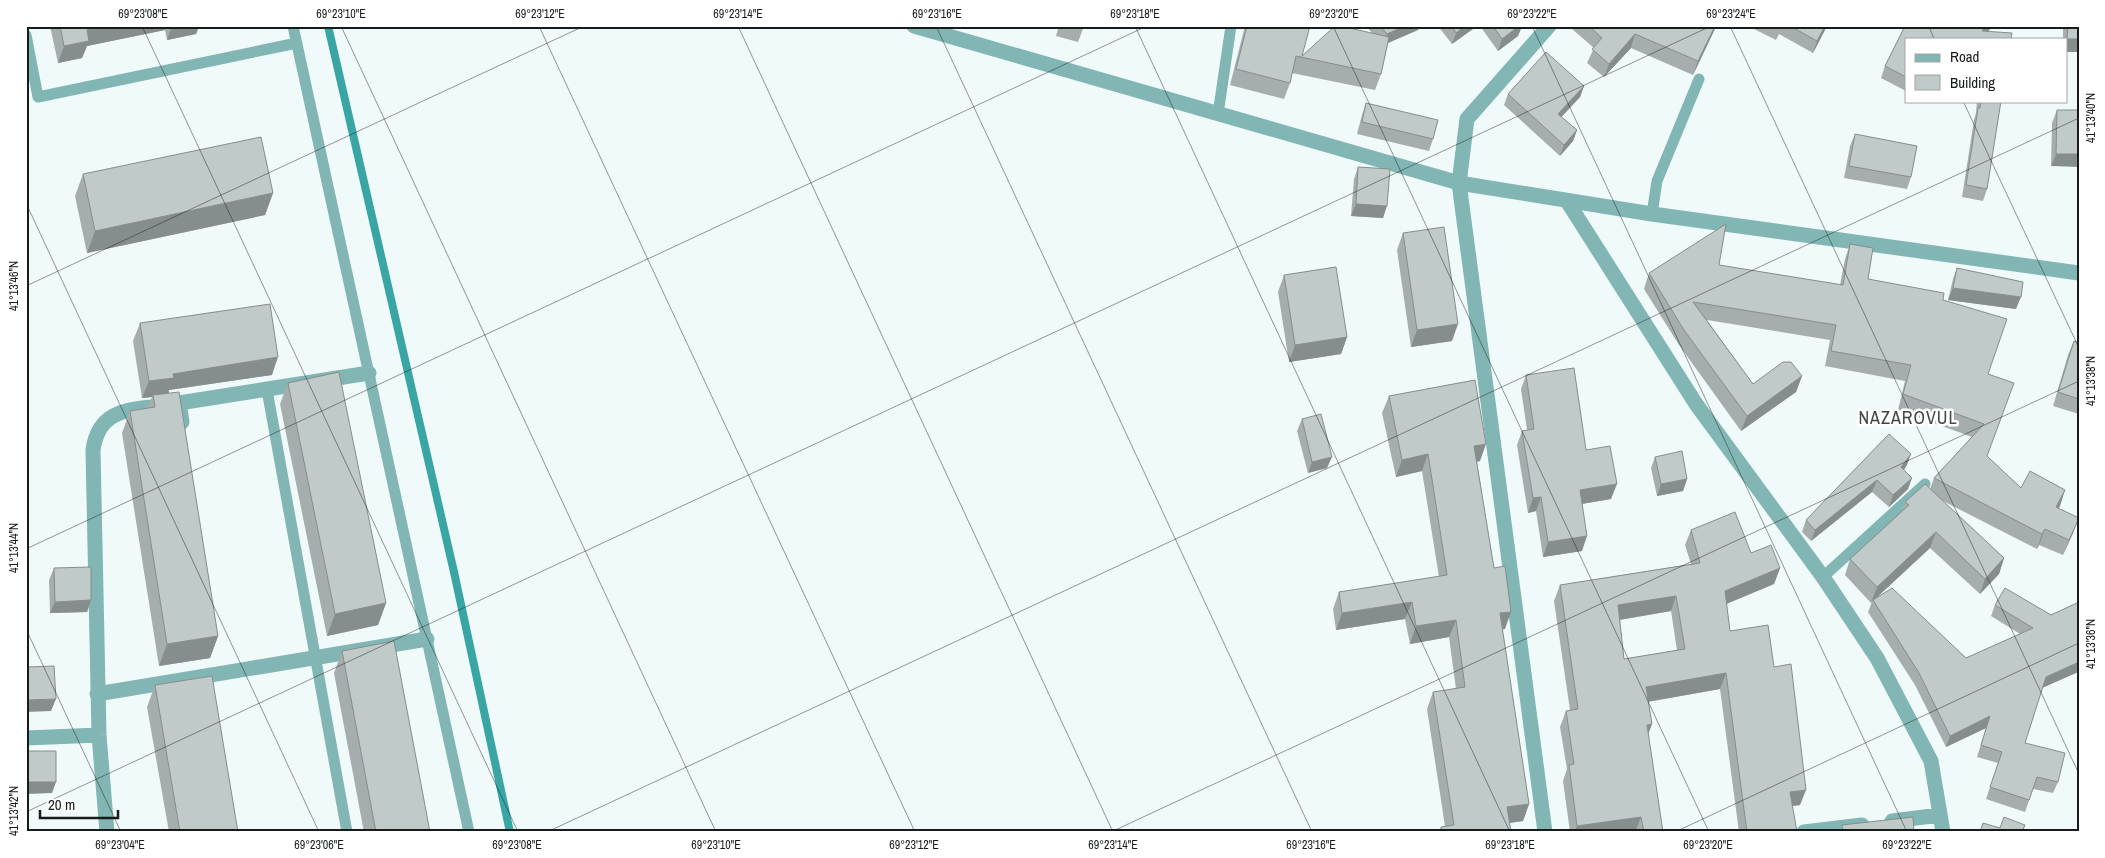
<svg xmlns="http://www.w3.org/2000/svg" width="2105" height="858" viewBox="0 0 2105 858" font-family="'Archivo Narrow',sans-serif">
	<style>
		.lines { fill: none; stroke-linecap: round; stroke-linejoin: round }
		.stream { stroke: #39a6a3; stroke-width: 8 }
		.service { stroke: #81b6b4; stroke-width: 11 }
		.minor { stroke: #81b6b4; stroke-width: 15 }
		.wall { fill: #a5aead; fill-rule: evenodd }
		.shaded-wall { fill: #868d8d }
		.building { fill: #c0cac9; stroke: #868d8d; fill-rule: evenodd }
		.ticks { fill: none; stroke: #171b1a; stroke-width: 1; stroke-opacity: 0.45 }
		.labels { text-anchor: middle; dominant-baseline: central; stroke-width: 5; stroke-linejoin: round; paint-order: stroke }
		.quarter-label { font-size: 18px; letter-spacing: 1px; fill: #404847; stroke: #fff }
		.neatline { fill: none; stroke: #171b1a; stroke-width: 2 }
		.ticks-label { font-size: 12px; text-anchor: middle; fill: #171b1a }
	</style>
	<rect width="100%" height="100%" fill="#f0fafa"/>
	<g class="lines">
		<!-- stream -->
		<path class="stream" d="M 328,26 L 454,572 L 510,832"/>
		<!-- service -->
		<path class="service" d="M 293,26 L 469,832
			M 26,35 L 38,97 L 297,43
			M 1218,114 L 1231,26
			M 1652,214 L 1657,181 L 1699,79
			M 267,390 L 347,832
			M 1823,577 L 1925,484"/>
		<!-- minor -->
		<path class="minor" d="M 914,26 L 1459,183 L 1652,214 L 2079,273
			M 1567,201 L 1696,404 L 1823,577 L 1877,658 L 1931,761 L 1943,832
			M 182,422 L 179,403 L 369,373
			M 97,694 L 427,639
			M 26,738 L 99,735
			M 1892,821 L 1940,815
			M 107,832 L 99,735 L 93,450 C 99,407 132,410 168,405
			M 1545,832 L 1459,183 L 1467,119 L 1549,26
			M 1804,832 L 1862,825"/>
	</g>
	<!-- wall -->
	<path class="wall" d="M 50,26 L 199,26 L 196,34 L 167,40 L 165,30 L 87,46 L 82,58 L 58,63 Z
		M 1059,26 L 1084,26 L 1078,42 L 1056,36 Z
		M 1245,26 L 1310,26 L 1302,56 L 1372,33 L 1366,26 L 1420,26 L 1418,30 L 1388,43 L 1381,74 L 1375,90 L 1292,73 L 1290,83 L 1284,99 L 1230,85 Z
		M 1438,26 L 1477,26 L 1452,44 Z
		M 1480,26 L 1522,26 L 1518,36 L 1498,51 Z
		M 1573,26 L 1716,26 L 1693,75 L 1631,48 L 1604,77 L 1587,63 L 1594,48 L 1572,29 Z
		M 1748,26 L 1827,26 L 1813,53 L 1779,34 L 1776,40 Z
		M 1905,26 L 1993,26 L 1988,31 L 1906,39 L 1906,91 L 1881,78 L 1885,66 Z
		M 2063,26 L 2079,26 L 2079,52 L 2066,52 L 2066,39 L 2063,39 Z
		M 1584,86 L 1580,97 L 1561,117 L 1577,130 L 1573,141 L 1560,156 L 1504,105 L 1508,94 Z
		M 1977,101 L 2001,101 L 1987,189 L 1983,201 L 1962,197 L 1974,120 L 1976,113 Z
		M 1366,103 L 1433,139 L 1429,151 L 1357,134 L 1362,115 Z
		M 2057,110 L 2079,110 L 2051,166 L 2052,123 Z
		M 1855,134 L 1911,177 L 1907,189 L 1844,178 L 1850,146 Z
		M 1358,167 L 1383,218 L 1351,216 L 1354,179 Z
		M 83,174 L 273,193 L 265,215 L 87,253 L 75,196 Z
		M 1403,233 L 1452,341 L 1411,347 L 1397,250 Z
		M 1850,244 L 1868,279 L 1943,300 L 1988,374 L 1987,456 L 2021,488 L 2065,490 L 2058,508 L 2073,533 L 2063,555 L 2039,545 L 2037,549 L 1941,500 L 2004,558 L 1999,574 L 1980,594 L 1930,548 L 1877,597 L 1966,658 L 2020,634 L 1991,616 L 1995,605 L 2051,615 L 2079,602 L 2079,673 L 2078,672 L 2042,688 L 2025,743 L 2058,782 L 2053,793 L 2033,789 L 2025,812 L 1986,799 L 1998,763 L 1977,757 L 1986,728 L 1946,747 L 1915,685 L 1868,612 L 1872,602 L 1871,603 L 1845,575 L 1850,559 L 1902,511 L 1905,502 L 1930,489 L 1934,478 L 1972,437 L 1898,410 L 1905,381 L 1825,366 L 1830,340 L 1707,320 L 1753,384 L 1802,376 L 1796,392 L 1741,431 L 1679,345 L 1644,289 L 1649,273 L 1840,285 L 1845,259 Z
		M 1957,268 L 2016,309 L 1948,300 L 1953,279 Z
		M 1284,275 L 1347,337 L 1341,354 L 1289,362 L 1278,292 Z
		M 140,323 L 272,375 L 169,390 L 169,393 L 218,636 L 210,658 L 159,666 L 122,433 L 130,411 L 148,408 L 152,397 L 142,398 L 133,341 Z
		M 2074,341 L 2079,343 L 2079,414 L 2053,406 L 2068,355 Z
		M 1526,375 L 1586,450 L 1611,499 L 1582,504 L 1582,551 L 1543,557 L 1536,511 L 1528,513 L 1517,445 L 1522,431 L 1527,430 L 1521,389 Z
		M 288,383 L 386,603 L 378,625 L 327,636 L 280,404 Z
		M 1389,396 L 1480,461 L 1477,462 L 1494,568 L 1505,629 L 1502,629 L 1529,804 L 1523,821 L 1510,823 L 1511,832 L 1439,832 L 1441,827 L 1445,826 L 1427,709 L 1433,692 L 1456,689 L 1449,637 L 1410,644 L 1405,619 L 1336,630 L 1333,609 L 1339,592 L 1439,577 L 1422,471 L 1396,477 L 1382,413 Z
		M 1302,419 L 1327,468 L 1308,473 L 1297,431 Z
		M 1889,434 L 1907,465 L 1904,470 L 1908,489 L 1889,507 L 1872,492 L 1811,541 L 1802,532 L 1806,520 Z
		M 1655,457 L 1687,479 L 1683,491 L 1657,496 L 1651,468 Z
		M 1691,530 L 1751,553 L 1780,568 L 1774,584 L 1726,604 L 1730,631 L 1774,667 L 1800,805 L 1792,806 L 1797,832 L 1739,832 L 1720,689 L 1648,702 L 1652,724 L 1648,734 L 1663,832 L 1570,832 L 1563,781 L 1567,769 L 1560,727 L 1566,711 L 1570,710 L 1554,601 L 1560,585 L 1691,564 L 1685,545 ZM 1671,611 L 1677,650 L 1624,659 L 1620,620 Z
		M 54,568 L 91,600 L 87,612 L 50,613 L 49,580 Z
		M 342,651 L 430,832 L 364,832 L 334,673 Z
		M 155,685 L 238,832 L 169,832 L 147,707 Z"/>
	<!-- shaded-wall -->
	<path class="shaded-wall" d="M 106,26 L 166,26 L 165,30 L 87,46 L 82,58 L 58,63 L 64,46 L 87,30 Z
		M 172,26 L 199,26 L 196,34 L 167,40 Z
		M 1405,26 L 1420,26 L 1418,30 L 1383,45 L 1387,34 Z
		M 1465,26 L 1477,26 L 1452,44 L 1456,33 Z
		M 1519,26 L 1522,26 L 1518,36 L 1498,51 L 1502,39 Z
		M 1715,26 L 1716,26 L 1715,29 L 1693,75 L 1698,61 Z
		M 1825,26 L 1827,26 L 1813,53 L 1817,41 Z
		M 1986,26 L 1993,26 L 1981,39 L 1982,31 Z
		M 1635,34 L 1631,48 L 1604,77 L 1609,64 Z
		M 2067,39 L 2079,39 L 2079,52 L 2066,52 L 2066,42 Z
		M 1584,86 L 1580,97 L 1554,125 L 1558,114 Z
		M 1577,130 L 1573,141 L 1560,156 L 1564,145 Z
		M 2056,154 L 2079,154 L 2079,167 L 2051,166 Z
		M 273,193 L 265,215 L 87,253 L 95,231 Z
		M 1356,204 L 1387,206 L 1383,218 L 1351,216 Z
		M 1953,288 L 2021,297 L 2016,309 L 1948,300 Z
		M 1458,324 L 1452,341 L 1411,347 L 1417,330 Z
		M 1347,337 L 1341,354 L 1289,362 L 1295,345 Z
		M 278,357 L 272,375 L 169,390 L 168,395 L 153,395 L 152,397 L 142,398 L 149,381 L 173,374 Z
		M 1802,376 L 1796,392 L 1741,431 L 1747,416 Z
		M 1486,444 L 1480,461 L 1468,463 L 1474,446 Z
		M 1428,454 L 1422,471 L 1396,477 L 1402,460 Z
		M 1911,454 L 1907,465 L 1897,479 L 1901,467 Z
		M 1332,457 L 1327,468 L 1308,473 L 1312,462 Z
		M 1912,478 L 1908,489 L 1889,507 L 1893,495 Z
		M 1687,479 L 1683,491 L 1657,496 L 1661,484 Z
		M 1877,480 L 1872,492 L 1811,541 L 1815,530 Z
		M 1617,484 L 1611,499 L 1575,505 L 1580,490 Z
		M 2065,490 L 2060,506 L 2051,523 L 2056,507 Z
		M 1541,497 L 1536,511 L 1528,513 L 1533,498 Z
		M 2079,518 L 2073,533 L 2063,555 L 2069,540 Z
		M 2045,529 L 2039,545 L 2037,549 L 2042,534 Z
		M 1936,532 L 1930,548 L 1873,601 L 1873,600 L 1871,603 L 1877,587 Z
		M 1587,536 L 1582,551 L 1543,557 L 1548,542 Z
		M 2004,558 L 1999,574 L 1980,594 L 1985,579 Z
		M 1780,568 L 1774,584 L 1719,607 L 1725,591 Z
		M 1676,596 L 1671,611 L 1612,621 L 1618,605 Z
		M 91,600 L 87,612 L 50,613 L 55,602 Z
		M 1412,602 L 1405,619 L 1336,630 L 1342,613 Z
		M 386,603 L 378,625 L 327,636 L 335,614 Z
		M 1511,612 L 1505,629 L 1494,631 L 1500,613 Z
		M 1456,620 L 1449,637 L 1410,644 L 1416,626 Z
		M 218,636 L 210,658 L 159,666 L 167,644 Z
		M 2079,662 L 2078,672 L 2042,688 L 2046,677 Z
		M 1726,673 L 1720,689 L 1640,703 L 1646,687 Z
		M 56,699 L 51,711 L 26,712 L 26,700 Z
		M 1990,716 L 1986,728 L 1946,747 L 1950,736 Z
		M 1652,724 L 1646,740 L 1647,725 Z
		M 26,782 L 56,782 L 52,793 L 26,794 Z
		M 1806,790 L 1800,805 L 1784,807 L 1790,792 Z
		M 1529,804 L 1523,821 L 1501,824 L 1507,807 Z
		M 1641,817 L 1635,832 L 1575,832 L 1577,826 Z"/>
	<!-- building -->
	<path class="building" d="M 60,26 L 106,26 L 87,30 L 89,41 L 64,46 Z
		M 1247,26 L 1310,26 L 1302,56 L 1335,26 L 1341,26 L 1389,37 L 1381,74 L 1296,56 L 1290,83 L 1236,69 Z
		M 1380,26 L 1405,26 L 1387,34 Z
		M 1452,26 L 1465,26 L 1456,33 Z
		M 1493,26 L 1519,26 L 1502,39 Z
		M 1589,26 L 1715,26 L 1698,61 L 1635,34 L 1609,64 L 1592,49 L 1602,38 Z
		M 1775,26 L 1782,26 L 1781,29 Z
		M 1790,26 L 1825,26 L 1817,41 Z
		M 1905,26 L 1986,26 L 1982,31 L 2012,33 L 2011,39 L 1906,39 L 1906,77 L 1885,66 Z
		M 2068,26 L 2079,26 L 2079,39 L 2067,39 Z
		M 1546,52 L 1584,86 L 1558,114 L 1577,130 L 1564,145 L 1508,94 Z
		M 1981,101 L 2001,101 L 1987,189 L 1966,185 L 1978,108 L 1980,108 Z
		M 1366,103 L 1438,120 L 1433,139 L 1362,122 Z
		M 2057,110 L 2079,110 L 2079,154 L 2056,154 Z
		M 1855,134 L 1917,146 L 1911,177 L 1849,166 Z
		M 261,137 L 273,193 L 95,231 L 83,174 Z
		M 1358,167 L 1390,169 L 1387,206 L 1356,204 Z
		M 1726,224 L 1719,265 L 1843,285 L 1850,244 L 1873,248 L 1868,279 L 1944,293 L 1943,300 L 2007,319 L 1988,374 L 2014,383 L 1987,456 L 2021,488 L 2030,471 L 2065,490 L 2056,507 L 2079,518 L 2069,540 L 2045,529 L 2042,534 L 1934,478 L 1984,424 L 1903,394 L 1911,365 L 1831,351 L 1836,325 L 1693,302 L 1753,384 L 1783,362 L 1791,362 L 1802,376 L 1747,416 L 1684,330 L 1649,273 Z
		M 1444,227 L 1458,324 L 1417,330 L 1403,233 Z
		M 1336,267 L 1347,337 L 1295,345 L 1284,275 Z
		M 1957,268 L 2023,282 L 2021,297 L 1953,288 Z
		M 270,304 L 278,357 L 173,374 L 174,378 L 149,381 L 140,323 Z
		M 2074,341 L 2079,343 L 2079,399 L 2058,392 Z
		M 1574,368 L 1586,450 L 1610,446 L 1617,484 L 1580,490 L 1587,536 L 1548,542 L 1541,497 L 1533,498 L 1522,431 L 1534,429 L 1526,375 Z
		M 339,372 L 386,603 L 335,614 L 288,383 Z
		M 1475,380 L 1486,444 L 1474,446 L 1494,568 L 1505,566 L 1511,612 L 1500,613 L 1529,804 L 1507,807 L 1511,832 L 1442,832 L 1441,827 L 1454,825 L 1433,692 L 1465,687 L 1456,620 L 1416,626 L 1412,602 L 1342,613 L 1339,592 L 1447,575 L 1428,454 L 1402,460 L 1389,396 Z
		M 179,392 L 218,636 L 167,644 L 130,411 L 155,407 L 153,395 Z
		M 1321,414 L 1332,457 L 1312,462 L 1302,419 Z
		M 1889,434 L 1911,454 L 1901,467 L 1912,478 L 1893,495 L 1877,480 L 1815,530 L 1806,520 Z
		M 1682,451 L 1687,479 L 1661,484 L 1655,457 Z
		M 1925,484 L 2004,558 L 1985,579 L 1936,532 L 1877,587 L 1850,559 L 1909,505 L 1905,502 Z
		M 1735,512 L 1751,553 L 1771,545 L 1780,568 L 1725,591 L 1730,631 L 1768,625 L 1774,667 L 1791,664 L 1806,790 L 1790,792 L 1797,832 L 1747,832 L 1726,673 L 1646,687 L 1652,724 L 1647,725 L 1663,832 L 1644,832 L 1641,817 L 1577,826 L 1569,765 L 1574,764 L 1566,711 L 1578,709 L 1560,585 L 1700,563 L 1691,530 ZM 1676,596 L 1685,649 L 1624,659 L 1618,605 Z
		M 91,567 L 91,600 L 55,602 L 54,568 Z
		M 1892,588 L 1966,658 L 2033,628 L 1995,605 L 2005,588 L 2051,615 L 2079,602 L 2079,662 L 2046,677 L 2025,743 L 2065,753 L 2058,782 L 2037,777 L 2029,800 L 1990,787 L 2002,752 L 1981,745 L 1990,716 L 1950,736 L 1919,673 L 1873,600 Z
		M 394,641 L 430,832 L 376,832 L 342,651 Z
		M 54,666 L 56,699 L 26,700 L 26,667 Z
		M 212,676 L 238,832 L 180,832 L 155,685 Z
		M 26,751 L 56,751 L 56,782 L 26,782 Z
		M 1913,817 L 1914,832 L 1843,832 L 1842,825 Z
		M 2004,817 L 2025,825 L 2022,832 L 1980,832 L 1983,823 L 2000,828 Z"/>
	<!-- ticks -->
	<path class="ticks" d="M 142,26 L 518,832M 341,26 L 716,832M 539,26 L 915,832M 738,26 L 1113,832M 936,26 L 1312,832M 1135,26 L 1510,832M 1333,26 L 1709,832M 1532,26 L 1907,832M 1730,26 L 2079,774M 1929,26 L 1934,39M 1963,101 L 2079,348M 26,203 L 319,832M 26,286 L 584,26M 26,549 L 1147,26M 26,629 L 121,832M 26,812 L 1711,26M 547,832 L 2079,118M 1111,832 L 2079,381M 1675,832 L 2079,643"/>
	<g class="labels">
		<!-- quarter labels -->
		<g class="quarter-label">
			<text x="1908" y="417">NAZAROVUL</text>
		</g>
	</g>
	<!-- border -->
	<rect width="2105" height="858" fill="none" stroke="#ffffff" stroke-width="55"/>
	<!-- legend -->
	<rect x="1905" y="38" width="162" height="65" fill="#ffffff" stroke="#a2a4a3"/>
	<rect x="1915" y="54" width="25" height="8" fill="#81b6b4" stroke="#a2a4a3"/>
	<text x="1950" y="62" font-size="15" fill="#171b1a">Road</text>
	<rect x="1915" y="75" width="25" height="15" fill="#c0cac9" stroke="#a2a4a3"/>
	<text x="1950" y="88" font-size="15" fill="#171b1a">Building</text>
	<!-- scale -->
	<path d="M40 810v8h78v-8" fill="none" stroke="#171b1a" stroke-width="2.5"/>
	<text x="48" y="810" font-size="15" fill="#171b1a" stroke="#ffffff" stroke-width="4" paint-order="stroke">20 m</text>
	<rect x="28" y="28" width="2050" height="802" class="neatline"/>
	<g class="ticks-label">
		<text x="143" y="18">69°23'08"E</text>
		<text x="341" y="18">69°23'10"E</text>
		<text x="540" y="18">69°23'12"E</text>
		<text x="738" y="18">69°23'14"E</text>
		<text x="937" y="18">69°23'16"E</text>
		<text x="1135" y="18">69°23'18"E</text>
		<text x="1334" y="18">69°23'20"E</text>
		<text x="1532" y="18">69°23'22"E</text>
		<text x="1731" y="18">69°23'24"E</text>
		<text transform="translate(2091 118) rotate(-90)" y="4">41°13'40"N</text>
		<text transform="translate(14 286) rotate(-90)" y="4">41°13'46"N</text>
		<text transform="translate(2091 381) rotate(-90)" y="4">41°13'38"N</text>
		<text transform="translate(14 548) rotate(-90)" y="4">41°13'44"N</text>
		<text transform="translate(2091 644) rotate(-90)" y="4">41°13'36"N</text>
		<text transform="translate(14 811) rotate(-90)" y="4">41°13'42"N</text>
		<text x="120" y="849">69°23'04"E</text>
		<text x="319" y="849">69°23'06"E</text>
		<text x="517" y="849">69°23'08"E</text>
		<text x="716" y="849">69°23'10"E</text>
		<text x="914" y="849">69°23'12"E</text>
		<text x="1113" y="849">69°23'14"E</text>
		<text x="1311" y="849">69°23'16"E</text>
		<text x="1510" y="849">69°23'18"E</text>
		<text x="1708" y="849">69°23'20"E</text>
		<text x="1907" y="849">69°23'22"E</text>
	</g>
</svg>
